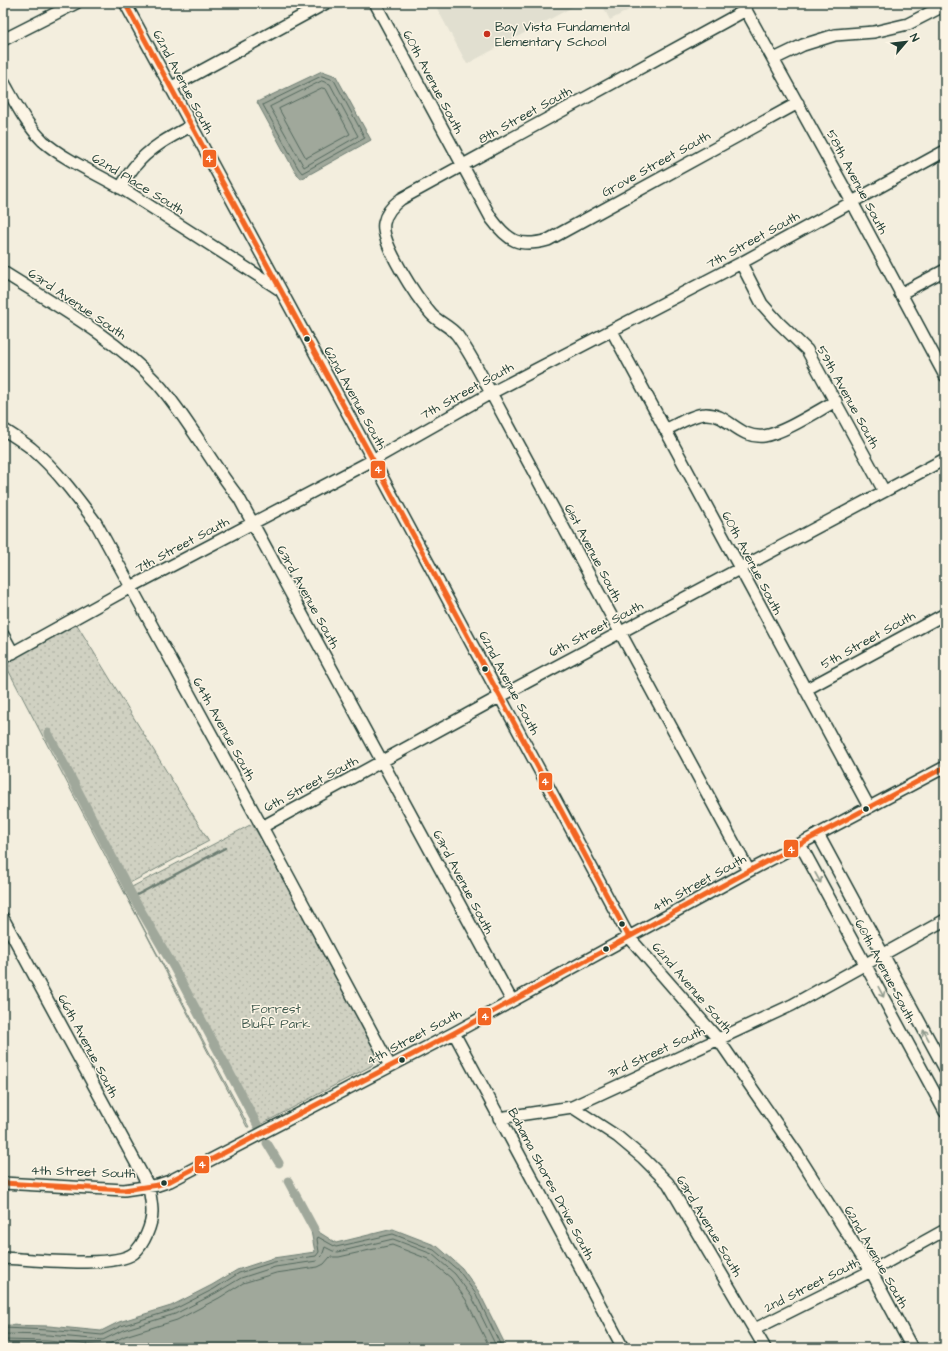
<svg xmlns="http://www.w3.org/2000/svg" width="948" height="1351" viewBox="0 0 948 1351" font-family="'Architects Daughter',sans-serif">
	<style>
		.built { fill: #e1dfd0 }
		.park { fill: url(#park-dots); stroke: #78877b }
		.water { fill: #a0a89b; stroke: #6c7d72 }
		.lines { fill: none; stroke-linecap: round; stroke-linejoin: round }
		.shore { stroke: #53685d; stroke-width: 1 }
		.stream { stroke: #6c7d72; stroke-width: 2.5 }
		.canal { stroke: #a0a89b; stroke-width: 9 }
		.minor-casing { stroke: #1f3d34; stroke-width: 14 }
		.minor { stroke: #fcf5e5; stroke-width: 11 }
		.bus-1-casing { stroke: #fcf5e5; stroke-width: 8 }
		.bus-1 { stroke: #f26522; stroke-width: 5 }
		.oneway { stroke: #8e998c }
		.poi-dot { fill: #c8321e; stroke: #fcf5e5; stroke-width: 1.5 }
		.bus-dot { fill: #1f3d34; stroke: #fcf5e5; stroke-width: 1.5 }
		.labels { text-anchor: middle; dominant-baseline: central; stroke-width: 3; stroke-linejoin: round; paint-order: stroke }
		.poi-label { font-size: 13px; fill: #1f3d34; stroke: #fcf5e5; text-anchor: start }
		.street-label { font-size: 13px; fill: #1f3d34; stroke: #fcf5e5 }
		.park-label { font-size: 13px; fill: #425b50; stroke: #fcf5e5 }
		.line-badge { stroke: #fcf5e5; stroke-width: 1.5 }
		.badge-label { font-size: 11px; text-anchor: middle; font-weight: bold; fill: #fff }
	</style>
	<defs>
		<pattern id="park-dots" width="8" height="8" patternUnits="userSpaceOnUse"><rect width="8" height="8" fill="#d0d1c2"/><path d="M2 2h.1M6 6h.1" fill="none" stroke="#b2b4a7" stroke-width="1.8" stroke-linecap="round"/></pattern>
	</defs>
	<rect width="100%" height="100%" fill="#f3eede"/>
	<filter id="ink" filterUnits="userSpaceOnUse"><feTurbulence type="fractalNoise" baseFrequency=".025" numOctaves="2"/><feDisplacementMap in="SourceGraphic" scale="8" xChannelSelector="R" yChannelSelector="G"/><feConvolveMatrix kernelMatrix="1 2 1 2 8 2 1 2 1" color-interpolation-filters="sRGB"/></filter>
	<g filter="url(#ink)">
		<!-- built -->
		<path class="built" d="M 46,3 L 65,3 L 50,11 Z
			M 434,3 L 580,3 L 467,64 Z
			M 601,3 L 642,3 L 610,20 Z"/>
		<!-- park -->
		<path class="park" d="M 76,623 L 209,841 L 126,885 L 124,891 L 249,1127 L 247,1127 L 4,662 Z
			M 252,824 L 263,842 L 377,1052 L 377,1059 L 371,1066 L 262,1124 L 253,1124 L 128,889 Z"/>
		<!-- water -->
		<path class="water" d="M 322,71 L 336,76 L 371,140 L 301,179 L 294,170 L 257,102 Z
			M 314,1229 L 336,1243 L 393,1229 L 437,1246 L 462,1268 L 479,1292 L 507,1348 L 3,1348 L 3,1325 L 49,1326 L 101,1331 L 119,1322 L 171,1306 L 212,1285 L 237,1270 L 273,1258 L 315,1252 L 311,1231 Z"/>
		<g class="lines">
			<!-- shore -->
			<path class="shore" d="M 322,76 L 334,80 L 365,138 L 302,173 L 298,168 L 263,105 Z
				M 322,81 L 330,84 L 358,136 L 304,167 L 270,107 Z
				M 322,88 L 326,89 L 350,134 L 306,158 L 279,109 Z
				M 3,1328 L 48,1330 L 102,1335 L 121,1326 L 173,1310 L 214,1289 L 239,1273 L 274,1262 L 316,1256 L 319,1252 L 317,1239 L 318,1237 L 336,1247 L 393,1234 L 434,1250 L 459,1271 L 476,1294 L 502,1348
				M 3,1334 L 48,1335 L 103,1340 L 123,1330 L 175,1314 L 216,1293 L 241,1278 L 275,1267 L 317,1261 L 322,1256 L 325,1247 L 333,1251 L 338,1252 L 393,1239 L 432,1254 L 455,1274 L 472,1297 L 497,1348
				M 3,1340 L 47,1341 L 105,1346 L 125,1336 L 177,1320 L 219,1298 L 243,1283 L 276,1273 L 318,1267 L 324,1264 L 330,1257 L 339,1257 L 392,1245 L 428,1259 L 451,1278 L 466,1300 L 490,1348"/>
			<!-- stream -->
			<path class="stream" d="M 133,897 L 225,848"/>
			<!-- canal -->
			<path class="canal" d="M 48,733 L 133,897 L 173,966 L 258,1126
				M 267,1143 L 279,1163
				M 288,1181 L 314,1229"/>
			<defs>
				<path id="minor" d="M 125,3 L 373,460 L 629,937 L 718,1039 L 796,1152 L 871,1271 L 912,1348
					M 375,3 L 491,218 C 508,241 519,248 548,240 L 798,103
					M 742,3 L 852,202 L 945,376
					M 746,10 L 401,199 C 393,205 386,212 384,223 C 380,243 417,298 431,314 C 438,322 450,326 457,335 C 470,353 480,373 491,393 L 749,871
					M 3,40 L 76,3
					M 774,59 L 803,45 L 835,35 L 874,32 L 908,24 L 945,5
					M 3,81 C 15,102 25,123 43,141 C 63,159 97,174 121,188 C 174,221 226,255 279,289
					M 170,88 L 326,3
					M 120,188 C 125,181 129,173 134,167 C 149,148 170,137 191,126
					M 741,263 L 762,304 L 778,322 L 807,350 L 884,491
					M 3,272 C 57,306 114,337 158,384 C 189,419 210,462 239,498 L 512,1001
					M 900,294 L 945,270
					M 612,331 L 869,807
					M 3,429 C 12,435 22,441 31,448 C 56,469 76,496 96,523 L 262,827 L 390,1066
					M 665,430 C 676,425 694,414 705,414 C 728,413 738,439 764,436 C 784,433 817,411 836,401
					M 3,635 L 13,653
					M 3,658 L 131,587 L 373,460 L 491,393 L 741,263 L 945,151
					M 805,690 L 945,614
					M 262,827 L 501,696 L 945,459
					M 818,834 L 945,1069
					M 800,844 L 945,1112
					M 3,918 L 149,1187 C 150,1195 152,1204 152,1212 C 152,1225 144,1244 134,1253 C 115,1269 30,1259 3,1258
					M 454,1033 L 623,1348
					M 572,1107 L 618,1137 L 643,1158 L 668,1183 L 765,1348
					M 499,1118 L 572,1107 L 792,1005 L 945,920
					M 3,1183 L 124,1190 L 158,1185 L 170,1181 L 454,1033 L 749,871 L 945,767
					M 755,1329 L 871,1271 L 945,1230"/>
			</defs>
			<!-- minor casing -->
			<use href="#minor" class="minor-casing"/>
			<!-- minor -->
			<use href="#minor" class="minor"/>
			<defs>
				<path id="bus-1" d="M 125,3 L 373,460 L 629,937
					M 3,1183 L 124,1190 L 158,1185 L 170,1181 L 454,1033 L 749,871 L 945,767"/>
			</defs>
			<!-- bus-1 casing -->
			<use href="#bus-1" class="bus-1-casing"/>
			<!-- bus-1 -->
			<use href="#bus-1" class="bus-1"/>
		</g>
		<!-- one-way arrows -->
		<defs><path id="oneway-shaft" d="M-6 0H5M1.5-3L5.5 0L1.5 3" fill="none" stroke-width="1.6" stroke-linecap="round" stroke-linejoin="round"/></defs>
		<g class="oneway">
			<use href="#oneway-shaft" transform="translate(818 878) rotate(61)"/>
			<use href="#oneway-shaft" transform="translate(881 992) rotate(62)"/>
			<use href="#oneway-shaft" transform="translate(926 1035) rotate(-119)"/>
		</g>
	</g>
	<!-- markers -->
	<circle class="poi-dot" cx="487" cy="34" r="4"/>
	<g class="bus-dot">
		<circle cx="307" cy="339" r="3.5"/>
		<circle cx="485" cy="669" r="3.5"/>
		<circle cx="866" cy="809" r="3.5"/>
		<circle cx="622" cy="924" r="3.5"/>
		<circle cx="606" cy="949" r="3.5"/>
		<circle cx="402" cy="1060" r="3.5"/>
		<circle cx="164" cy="1183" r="3.5"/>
	</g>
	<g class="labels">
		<!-- poi labels -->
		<g class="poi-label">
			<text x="495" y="27">Bay Vista Fundamental<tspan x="495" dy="15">Elementary School</tspan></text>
		</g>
		<!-- street labels -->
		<g class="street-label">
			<text transform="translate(183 82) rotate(62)">62nd Avenue South</text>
			<text transform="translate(433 82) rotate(62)">60th Avenue South</text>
			<text transform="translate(525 115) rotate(-29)">8th Street South</text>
			<text transform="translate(656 164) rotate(-29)">Grove Street South</text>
			<text transform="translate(857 182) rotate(62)">58th Avenue South</text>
			<text transform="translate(138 184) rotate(31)">62nd Place South</text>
			<text transform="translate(753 240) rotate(-29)">7th Street South</text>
			<text transform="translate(77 304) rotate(34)">63rd Avenue South</text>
			<text transform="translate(467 391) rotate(-29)">7th Street South</text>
			<text transform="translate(848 397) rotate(61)">59th Avenue South</text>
			<text transform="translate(355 398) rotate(61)">62nd Avenue South</text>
			<text transform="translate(182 545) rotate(-28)">7th Street South</text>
			<text transform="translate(593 553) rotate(62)">61st Avenue South</text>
			<text transform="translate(752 563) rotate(62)">60th Avenue South</text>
			<text transform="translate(308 597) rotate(61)">63rd Avenue South</text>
			<text transform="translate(596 629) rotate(-28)">6th Street South</text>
			<text transform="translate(868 640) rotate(-29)">5th Street South</text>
			<text transform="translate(509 683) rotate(62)">62nd Avenue South</text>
			<text transform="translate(224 729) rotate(61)">64th Avenue South</text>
			<text transform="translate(311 784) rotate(-28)">6th Street South</text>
			<text transform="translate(463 882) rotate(62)">63rd Avenue South</text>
			<text transform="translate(699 883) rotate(-29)">4th Street South</text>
			<text transform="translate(885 971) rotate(62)">60th Avenue South</text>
			<text transform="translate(692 988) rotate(49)">62nd Avenue South</text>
			<text transform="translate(414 1037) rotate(-28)">4th Street South</text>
			<text transform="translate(88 1046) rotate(62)">66th Avenue South</text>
			<text transform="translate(656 1052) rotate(-25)">3rd Street South</text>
			<text transform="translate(83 1172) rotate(2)">4th Street South</text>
			<text transform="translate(551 1184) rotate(62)">Bahama Shores Drive South</text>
			<text transform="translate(709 1226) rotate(59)">63rd Avenue South</text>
			<text transform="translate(876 1257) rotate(60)">62nd Avenue South</text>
			<text transform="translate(812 1285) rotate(-27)">2nd Street South</text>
		</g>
		<!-- park labels -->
		<g class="park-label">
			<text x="276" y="1009">Forrest<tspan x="276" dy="15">Bluff Park</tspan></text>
		</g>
	</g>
	<g class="line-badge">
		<rect x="202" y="149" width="15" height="19" rx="4" fill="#f26522"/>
		<rect x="370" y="460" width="16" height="19" rx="4" fill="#f26522"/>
		<rect x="538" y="772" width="15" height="19" rx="4" fill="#f26522"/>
		<rect x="783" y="839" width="16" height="19" rx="4" fill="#f26522"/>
		<rect x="477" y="1007" width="15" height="19" rx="4" fill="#f26522"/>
		<rect x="194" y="1155" width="16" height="19" rx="4" fill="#f26522"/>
	</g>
	<g class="badge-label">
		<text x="209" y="162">4</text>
		<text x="378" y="473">4</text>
		<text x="545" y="785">4</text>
		<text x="791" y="853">4</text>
		<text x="485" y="1020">4</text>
		<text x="202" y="1168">4</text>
	</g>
	<!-- margin -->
	<rect width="948" height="1351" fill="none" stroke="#fcf5e5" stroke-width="16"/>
	<rect x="8" y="8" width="932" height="1335" fill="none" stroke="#1f3d34" stroke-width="1.5" filter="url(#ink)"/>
	<!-- north arrow -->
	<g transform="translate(906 42) rotate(62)" stroke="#fcf5e5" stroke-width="3" paint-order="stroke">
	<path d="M0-3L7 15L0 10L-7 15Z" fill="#1f3d34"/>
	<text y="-6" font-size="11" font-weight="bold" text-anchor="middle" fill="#1f3d34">N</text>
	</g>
</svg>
